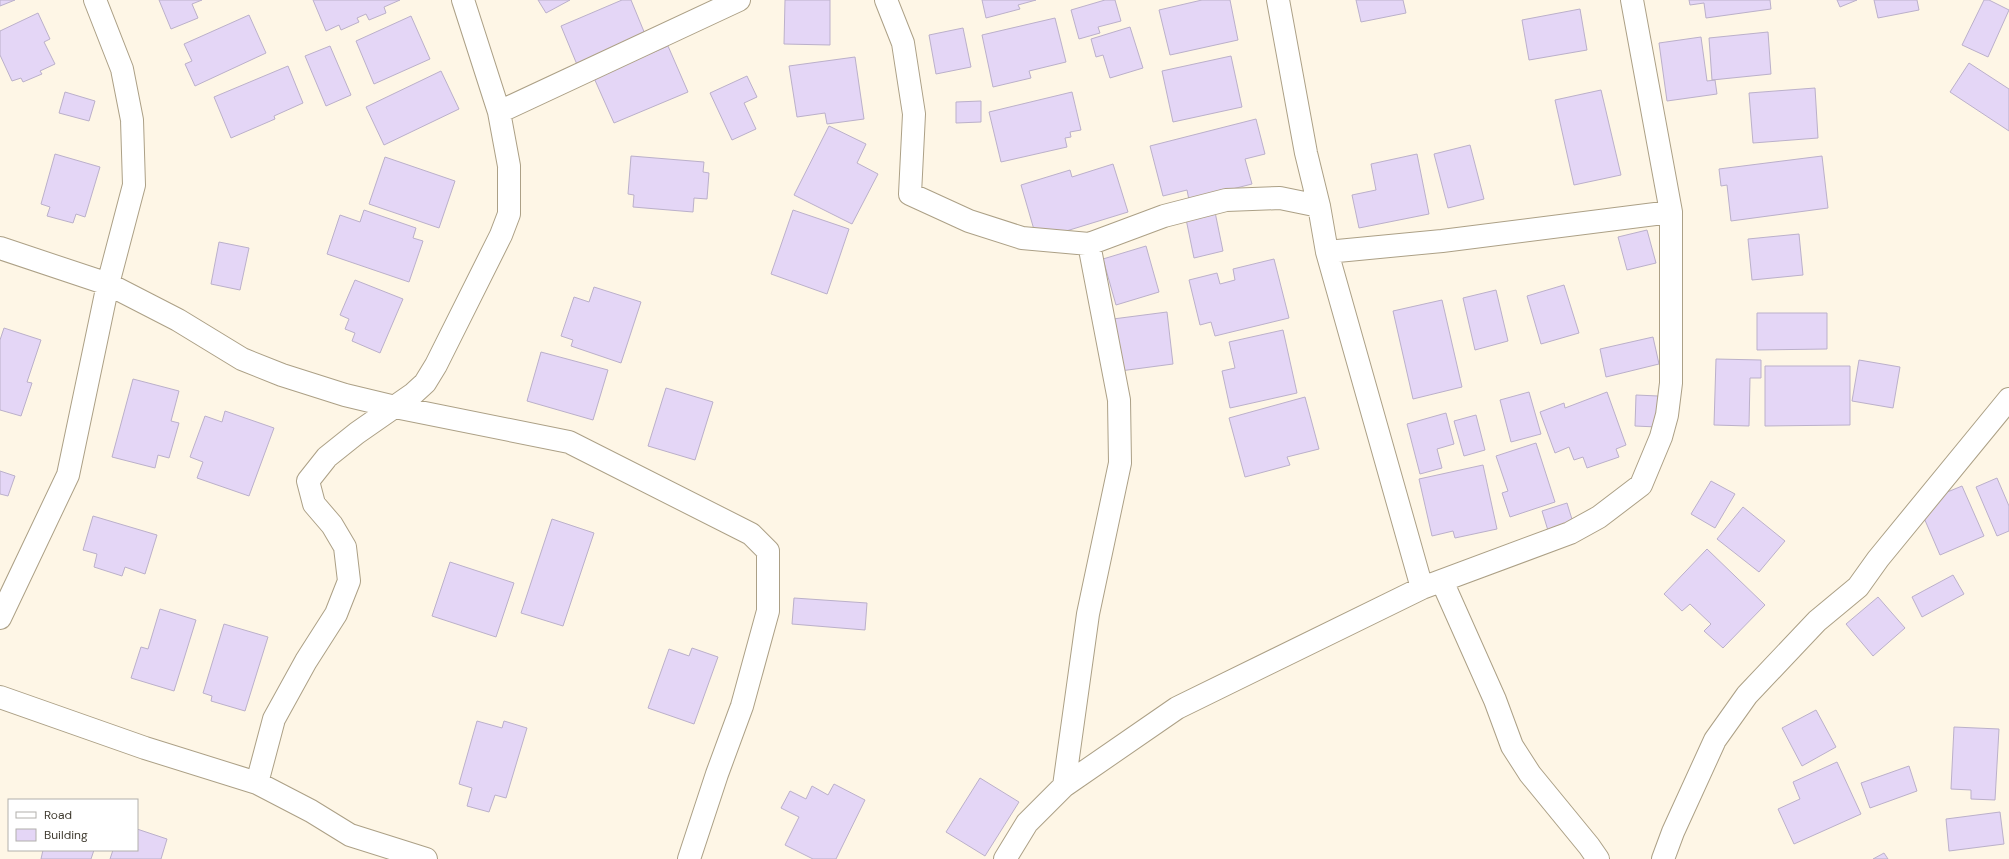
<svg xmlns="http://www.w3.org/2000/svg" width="2009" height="859" viewBox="0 0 2009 859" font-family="'DM Sans',sans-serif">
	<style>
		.building { fill: #e4d6f6; stroke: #bbb0ca }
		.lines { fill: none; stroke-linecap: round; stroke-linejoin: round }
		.minor-casing { stroke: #aca086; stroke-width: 24 }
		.minor { stroke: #fff; stroke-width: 22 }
	</style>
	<rect width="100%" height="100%" fill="#fef6e6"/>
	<!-- building -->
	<path class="building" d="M 0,0 L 15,0 L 0,6 Z
		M 159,0 L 202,0 L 192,4 L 198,18 L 171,29 Z
		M 313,0 L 400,0 L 384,7 L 386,13 L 369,20 L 366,14 L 357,18 L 359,22 L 341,30 L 339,25 L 326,31 Z
		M 538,0 L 570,0 L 546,13 Z
		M 622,0 L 631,0 L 647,39 L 578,67 L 561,26 Z
		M 785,0 L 830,0 L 830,45 L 784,44 Z
		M 982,0 L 1036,0 L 1018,5 L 1020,9 L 986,18 Z
		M 1105,0 L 1115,0 L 1121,21 L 1098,27 L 1100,33 L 1079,39 L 1071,10 Z
		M 1202,0 L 1230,0 L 1238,40 L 1170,55 L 1159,10 Z
		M 1356,0 L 1403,0 L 1406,13 L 1361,22 Z
		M 1689,0 L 1770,0 L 1771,9 L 1706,18 L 1704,3 L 1690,5 Z
		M 1837,0 L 1857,0 L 1840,7 Z
		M 1874,0 L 1917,0 L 1919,10 L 1878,18 Z
		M 1984,0 L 1989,0 L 2009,10 L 1988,57 L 1962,45 Z
		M 1580,9 L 1587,50 L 1529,60 L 1522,20 Z
		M 38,13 L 50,39 L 44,42 L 55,64 L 40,71 L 42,74 L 23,82 L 21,78 L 12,81 L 0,55 L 0,31 Z
		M 249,15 L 266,53 L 195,86 L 185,64 L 192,61 L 184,44 Z
		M 411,16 L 430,59 L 374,84 L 356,41 Z
		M 1055,18 L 1066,62 L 1029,71 L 1031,78 L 993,87 L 982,35 Z
		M 1130,27 L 1143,68 L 1110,78 L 1103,55 L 1096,57 L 1091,39 Z
		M 963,28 L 971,67 L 936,74 L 929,35 Z
		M 1768,32 L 1771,74 L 1712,80 L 1709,38 Z
		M 1701,37 L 1707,81 L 1715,80 L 1717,94 L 1667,101 L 1659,43 Z
		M 330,46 L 351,95 L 326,106 L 305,56 Z
		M 668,46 L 688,92 L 614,123 L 594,78 Z
		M 1231,56 L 1242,107 L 1173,122 L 1162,71 Z
		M 855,57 L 864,119 L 827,124 L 825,113 L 797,117 L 789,66 Z
		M 1969,63 L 2009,89 L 2009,131 L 1950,92 Z
		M 288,66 L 303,103 L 274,116 L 275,119 L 231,138 L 214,97 Z
		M 441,71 L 459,109 L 384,145 L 366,107 Z
		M 747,76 L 757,97 L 744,103 L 756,129 L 732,140 L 710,93 Z
		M 1815,88 L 1818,138 L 1753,143 L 1749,93 Z
		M 1601,90 L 1621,175 L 1574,185 L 1555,100 Z
		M 65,92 L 95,101 L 89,121 L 59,113 Z
		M 1072,92 L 1081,130 L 1070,132 L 1071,137 L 1065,138 L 1067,147 L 1001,162 L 989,112 Z
		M 981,101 L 981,122 L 956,123 L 956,102 Z
		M 1256,119 L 1265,154 L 1245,159 L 1252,184 L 1189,200 L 1187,190 L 1163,196 L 1150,146 Z
		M 829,126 L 866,144 L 857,163 L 878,174 L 852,224 L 794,195 Z
		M 1470,145 L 1484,199 L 1448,208 L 1434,154 Z
		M 55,154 L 100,167 L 85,217 L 76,214 L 73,223 L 47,216 L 50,207 L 41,204 Z
		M 1417,154 L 1429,214 L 1359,228 L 1352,195 L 1376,190 L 1371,164 Z
		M 631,156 L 704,162 L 703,172 L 709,173 L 707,199 L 694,198 L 693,212 L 633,207 L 634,195 L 628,194 Z
		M 1822,156 L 1828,208 L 1731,221 L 1727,185 L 1721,186 L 1719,169 Z
		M 385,157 L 455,181 L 439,228 L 369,204 Z
		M 1113,164 L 1128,212 L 1037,240 L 1021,185 L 1070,170 L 1072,177 Z
		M 364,210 L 416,228 L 413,238 L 423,241 L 409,282 L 327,254 L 340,215 L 360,222 Z
		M 793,210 L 849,229 L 827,294 L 771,274 Z
		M 1215,212 L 1223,251 L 1194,258 L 1186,219 Z
		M 1647,230 L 1656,263 L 1627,270 L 1618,237 Z
		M 1799,234 L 1803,275 L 1752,280 L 1748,239 Z
		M 219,242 L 249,248 L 240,290 L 211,284 Z
		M 1146,246 L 1159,292 L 1116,305 L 1103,259 Z
		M 1274,259 L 1289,318 L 1215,336 L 1211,322 L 1200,325 L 1189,280 L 1217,273 L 1220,284 L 1235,280 L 1233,269 Z
		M 355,280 L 403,299 L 380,353 L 352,341 L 355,333 L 345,329 L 349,319 L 340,315 Z
		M 1564,285 L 1579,333 L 1541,344 L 1527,296 Z
		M 594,287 L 641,302 L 621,363 L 571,346 L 573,340 L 561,336 L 574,297 L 589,302 Z
		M 1496,290 L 1508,341 L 1475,350 L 1463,298 Z
		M 1442,300 L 1462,387 L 1413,399 L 1393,311 Z
		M 1167,312 L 1173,364 L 1120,371 L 1113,319 Z
		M 1757,313 L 1827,313 L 1827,349 L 1757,350 Z
		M 4,328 L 41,340 L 27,382 L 32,383 L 21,416 L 0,410 L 0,340 Z
		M 1283,330 L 1297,393 L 1230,408 L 1222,371 L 1235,368 L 1229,342 Z
		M 1653,337 L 1659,364 L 1606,377 L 1600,349 Z
		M 541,352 L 608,370 L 593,420 L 527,401 Z
		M 1716,359 L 1761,360 L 1761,378 L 1750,378 L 1749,426 L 1714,425 Z
		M 1859,360 L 1900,367 L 1893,408 L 1852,401 Z
		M 1765,366 L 1850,366 L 1850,425 L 1765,426 Z
		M 133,379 L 179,391 L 171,421 L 179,423 L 169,458 L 158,455 L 155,468 L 112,457 Z
		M 666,388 L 713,402 L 695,460 L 648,446 Z
		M 1529,392 L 1541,434 L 1511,442 L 1500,400 Z
		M 1607,392 L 1626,445 L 1616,449 L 1619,457 L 1587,468 L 1583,457 L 1574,460 L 1569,447 L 1555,453 L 1540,412 L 1564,403 L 1565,408 Z
		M 1636,395 L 1658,396 L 1657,427 L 1635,426 Z
		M 1305,397 L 1319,449 L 1287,457 L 1290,465 L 1245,477 L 1229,418 Z
		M 225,411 L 274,428 L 249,496 L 197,478 L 203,462 L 190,457 L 205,416 L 222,422 Z
		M 1446,413 L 1454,444 L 1437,449 L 1442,468 L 1420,474 L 1407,424 Z
		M 1476,415 L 1485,450 L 1464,456 L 1454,421 Z
		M 1536,443 L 1555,502 L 1510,517 L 1502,493 L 1508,491 L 1496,456 Z
		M 1483,465 L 1497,529 L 1455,538 L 1453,531 L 1432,536 L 1419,479 Z
		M 0,471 L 15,476 L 8,496 L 0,494 Z
		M 1997,478 L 2009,506 L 2009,531 L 1997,536 L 1976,487 Z
		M 1711,481 L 1735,494 L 1715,528 L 1691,514 Z
		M 1962,486 L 1984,536 L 1940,555 L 1918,504 Z
		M 1567,503 L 1575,529 L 1550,537 L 1542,511 Z
		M 1743,507 L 1785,541 L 1759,572 L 1717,539 Z
		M 93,516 L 157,535 L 145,574 L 125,567 L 122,576 L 94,567 L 97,554 L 83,550 Z
		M 552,519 L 594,533 L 563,626 L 521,613 Z
		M 1707,549 L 1765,605 L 1723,648 L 1704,631 L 1711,624 L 1690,604 L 1682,611 L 1664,594 Z
		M 450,562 L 514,583 L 496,637 L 432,616 Z
		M 1953,575 L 1964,594 L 1922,617 L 1912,597 Z
		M 1878,597 L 1905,628 L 1873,656 L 1846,624 Z
		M 794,598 L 867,603 L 865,630 L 792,624 Z
		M 160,609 L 196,620 L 174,691 L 131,678 L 141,647 L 148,649 Z
		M 224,624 L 268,637 L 245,711 L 211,701 L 212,696 L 203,693 Z
		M 692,648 L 718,657 L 694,724 L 648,708 L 669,649 L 689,656 Z
		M 1816,710 L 1836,747 L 1802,766 L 1782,728 Z
		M 477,721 L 502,728 L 504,721 L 527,728 L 506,798 L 495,795 L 489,812 L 467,806 L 472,788 L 459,784 Z
		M 1954,727 L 1999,729 L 1995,800 L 1971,799 L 1971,790 L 1951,789 Z
		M 1837,762 L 1861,814 L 1794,844 L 1778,809 L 1800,799 L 1793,782 Z
		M 1909,766 L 1917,791 L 1870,808 L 1861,783 Z
		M 980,778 L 1019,802 L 985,856 L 946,832 Z
		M 834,784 L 865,800 L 836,859 L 813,859 L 785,845 L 799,817 L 781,808 L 790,791 L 806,799 L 812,786 L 828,795 Z
		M 2000,812 L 2004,844 L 1949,851 L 1946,819 Z
		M 137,829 L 167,839 L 161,859 L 110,859 L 113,850 L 137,850 Z
		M 43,850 L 94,850 L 91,859 L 41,859 Z
		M 1884,853 L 1888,859 L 1873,859 Z"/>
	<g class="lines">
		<defs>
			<path id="minor" d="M 886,0 L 903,43 L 914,114 L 910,194 L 969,221 L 1022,238 L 1089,244 L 1164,216 L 1226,200 L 1280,198 L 1319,206
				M 1278,0 L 1306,153 L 1319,206 L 1327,252 L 1422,588
				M 499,112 L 739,0
				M 0,248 L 108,284 L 178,320 L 242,359 L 282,375 L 345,395 L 395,407 L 569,442 L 751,534 L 768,551 L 768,611 L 742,706 L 717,774 L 689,859
				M 1327,252 L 1442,241 L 1671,212
				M 1442,581 L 1495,700 L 1512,746 L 1530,774 L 1589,846 L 1598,859
				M 0,618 L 68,475 L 108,284 L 134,185 L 132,120 L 122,69 L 95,0
				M 0,697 L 145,748 L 257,783 L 274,719 L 306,661 L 336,614 L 349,581 L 345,547 L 332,525 L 314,504 L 308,481 L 327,457 L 357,433 L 413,394 L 425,383 L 436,365 L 501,235 L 509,214 L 509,166 L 499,112 L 463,0
				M 257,783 L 311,811 L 350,835 L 426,859
				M 1064,786 L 1088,614 L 1120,463 L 1119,400 L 1089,244
				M 1005,859 L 1027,823 L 1064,786 L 1177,708 L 1422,588 L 1570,533 L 1599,517 L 1641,485 L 1661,437 L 1667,415 L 1671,383 L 1671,212 L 1632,0
				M 1663,859 L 1673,832 L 1715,740 L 1747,695 L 1817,621 L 1858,587 L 1878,559 L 2009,399"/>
		</defs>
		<!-- minor casing -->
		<use href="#minor" class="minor-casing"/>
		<!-- minor -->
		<use href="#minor" class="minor"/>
	</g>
	<!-- legend -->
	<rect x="8" y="799" width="130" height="52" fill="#ffffff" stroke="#b2b0ac"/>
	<rect x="16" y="812" width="20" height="6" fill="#ffffff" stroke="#b2b0ac"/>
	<text x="44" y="819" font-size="12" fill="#3f3a2f">Road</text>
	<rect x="16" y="829" width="20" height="12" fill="#e4d6f6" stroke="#b2b0ac"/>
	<text x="44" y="839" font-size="12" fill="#3f3a2f">Building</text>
</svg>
